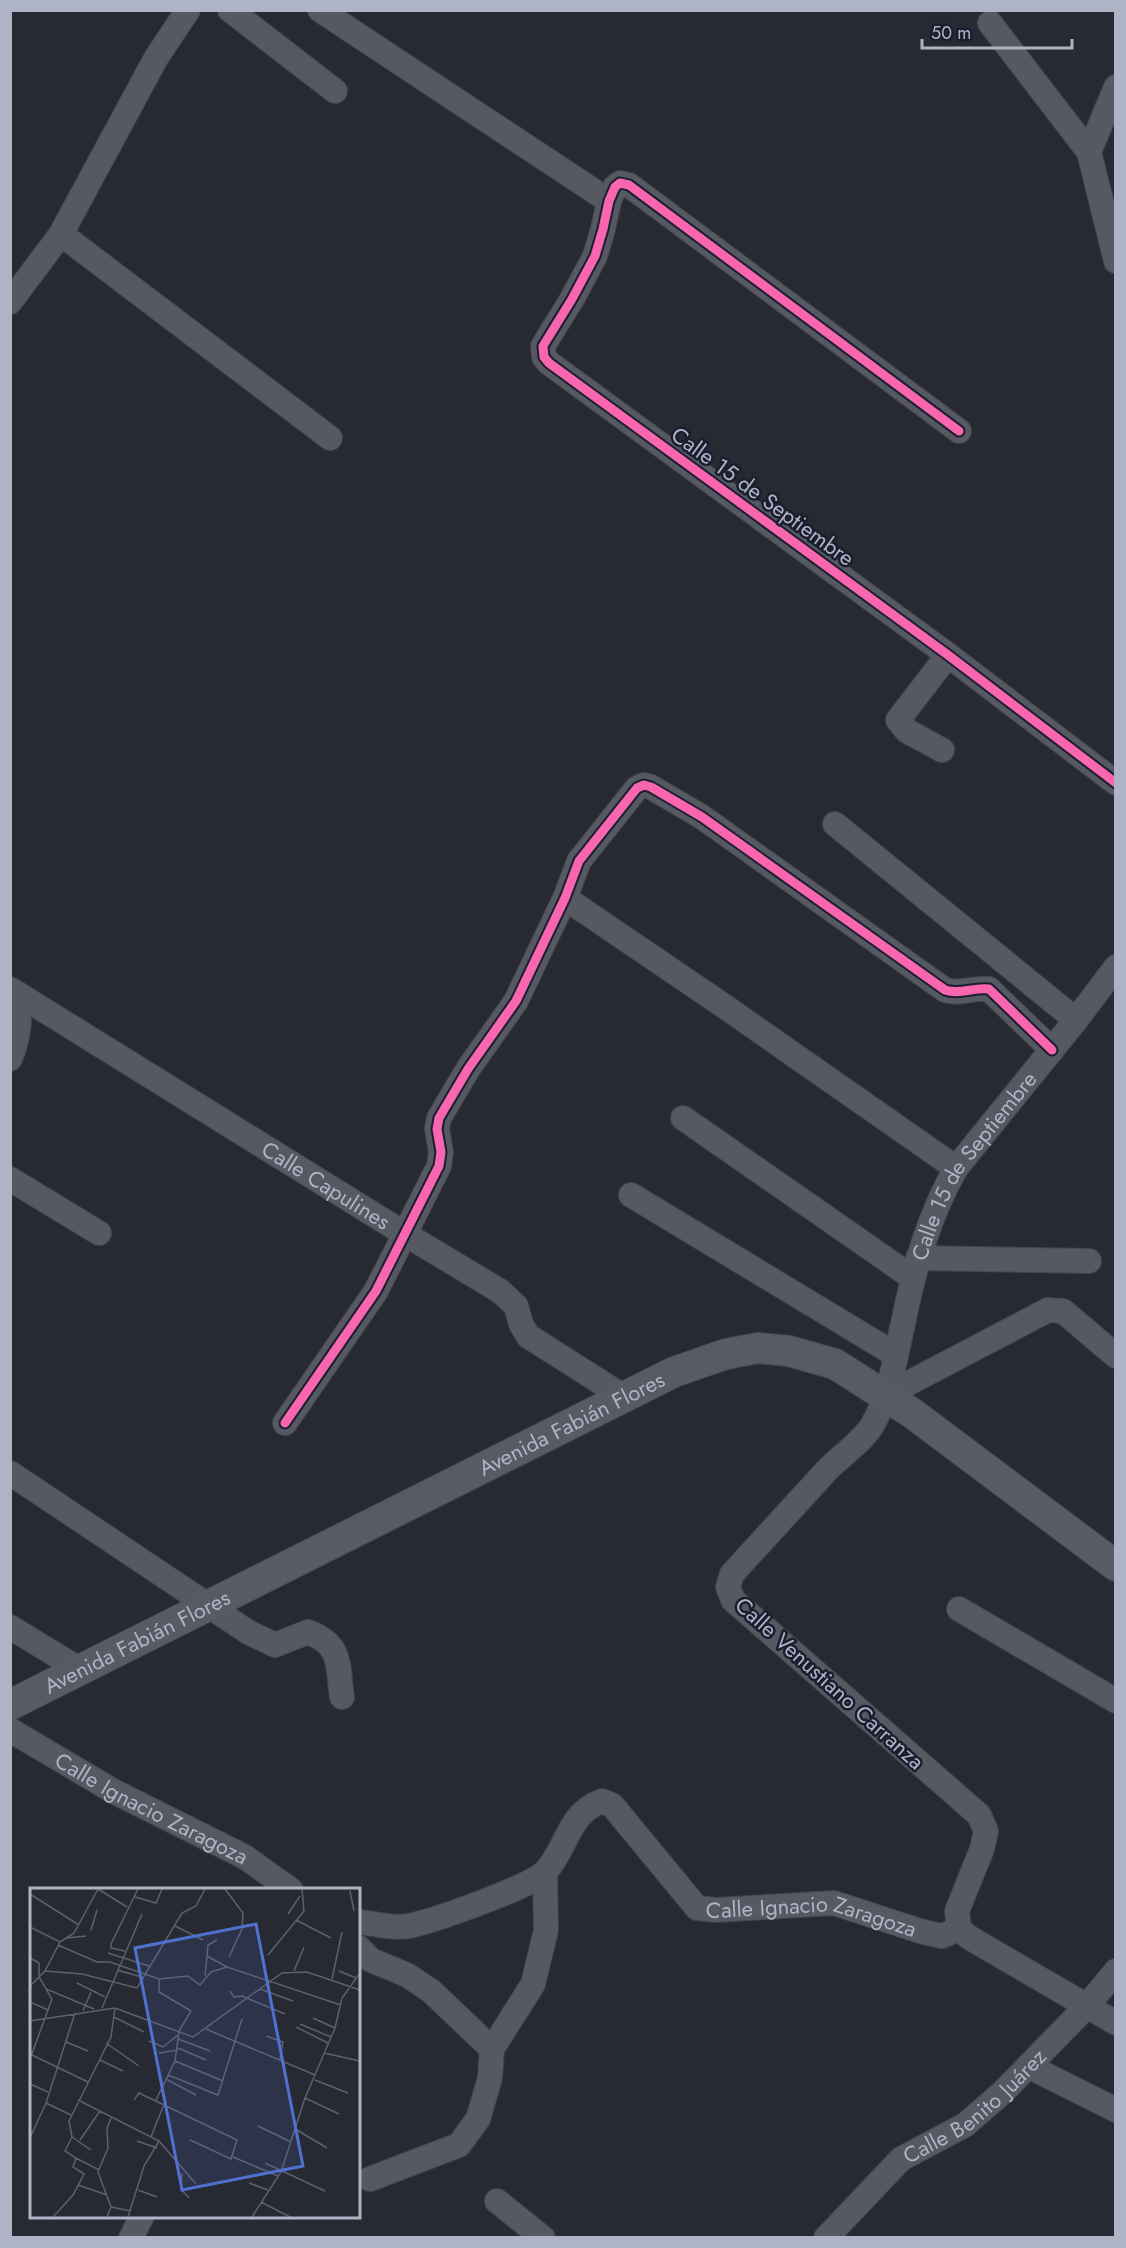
<svg xmlns="http://www.w3.org/2000/svg" width="1126" height="2248" viewBox="0 0 1126 2248" font-family="Jost,sans-serif">
	<style>
		.lines { fill: none; stroke-linecap: round; stroke-linejoin: round }
		.minor-casing { stroke: #43454c; stroke-width: 26 }
		.major-casing { stroke: #444750; stroke-width: 32 }
		.minor { stroke: #565862; stroke-width: 24 }
		.major { stroke: #585a64; stroke-width: 30 }
		.cycleway-casing { stroke: #1a1e2e; stroke-width: 13 }
		.cycleway { stroke: #f766af; stroke-width: 9 }
		.labels { text-anchor: middle; dominant-baseline: central; stroke-width: 5; stroke-linejoin: round; paint-order: stroke }
		.street-label { font-size: 22px; fill: #afb3c6; stroke: #1a1e2e }
		.inset-road { fill: none; stroke: #5d616e; stroke-width: 1.5 }
		.view { fill: #5071d2; fill-opacity: 0.15; stroke: #5071d2; stroke-width: 3 }
		.inset-edge { fill: none; stroke: #afb3c6; stroke-width: 3 }
	</style>
	<rect width="100%" height="100%" fill="#272a33"/>
	<g class="lines">
		<defs>
			<g id="minor">
				<path d="M 230,10 L 335,91"/>
				<path d="M 320,10 L 609,201"/>
				<path d="M 990,23 L 1089,152 L 1116,261"/>
				<path d="M 1089,152 L 1116,87"/>
				<path d="M 61,234 L 330,438"/>
				<path d="M 10,302 L 61,234 L 156,58 L 188,10"/>
				<path d="M 959,431 L 629,185 L 620,183 L 615,187 L 609,201 L 603,229 L 595,256 L 572,299 L 543,346 L 544,357 L 549,363 L 948,655 L 1116,783"/>
				<path d="M 942,750 L 907,731 L 898,720 L 948,655"/>
				<path d="M 835,824 L 1076,1020"/>
				<path d="M 565,898 L 724,1006 L 956,1168"/>
				<path id="s1" d="M 10,989 L 405,1234 L 500,1291 L 516,1306 L 521,1324 L 528,1336 L 624,1397"/>
				<path d="M 10,1059 C 20,1035 20,1019 18,994"/>
				<path d="M 683,1118 L 913,1278"/>
				<path d="M 10,1179 L 99,1233"/>
				<path d="M 631,1195 L 896,1355"/>
				<path d="M 918,1258 L 1089,1261"/>
				<path d="M 886,1395 L 1048,1310 L 1063,1311 L 1116,1356"/>
				<path d="M 285,1423 L 376,1291 L 439,1166 L 441,1152 L 437,1129 L 439,1118 L 468,1069 L 516,1001 L 565,898 L 579,861 L 637,788 L 644,785 L 651,787 L 702,817 L 945,990 C 960,995 973,987 989,989 L 1052,1050"/>
				<path d="M 10,1473 L 248,1632 L 275,1645 L 308,1632 C 343,1645 337,1665 342,1697"/>
				<path d="M 959,1609 L 1116,1701"/>
				<path d="M 10,1627 L 79,1669"/>
				<path id="s2" d="M 10,1730 L 115,1792 L 245,1857 L 291,1890"/>
				<path id="s3" d="M 358,1922 C 372,1923 396,1929 409,1926 C 433,1921 531,1887 546,1871 C 568,1847 567,1814 602,1801 L 612,1805 L 697,1908 L 716,1910 L 834,1903 L 923,1932 L 942,1936 L 959,1929"/>
				<path id="s4" d="M 959,1929 L 957,1911 L 982,1849 L 986,1831 L 979,1815 L 733,1600 L 728,1587 L 732,1574 C 764,1539 796,1504 828,1469 C 840,1457 866,1438 873,1424 C 891,1392 896,1353 904,1319 C 915,1265 929,1216 956,1168 L 1076,1020 L 1116,967"/>
				<path d="M 959,1929 L 970,1938 L 1116,2023"/>
				<path d="M 358,1947 L 371,1960 L 407,1975 L 431,1991 L 492,2049 L 490,2078 L 478,2119 L 459,2145 L 370,2179"/>
				<path d="M 492,2049 L 533,1984 L 546,1930 L 545,1873"/>
				<path d="M 1028,2066 L 1116,2110"/>
				<path d="M 497,2201 L 543,2238"/>
				<path d="M 131,2238 L 142,2216"/>
				<path id="s5" d="M 826,2238 L 901,2159 L 965,2125 L 1003,2092 L 1086,2007 L 1116,1971"/>
			</g>
			<g id="major">
				<path id="s6" d="M 10,1705 L 674,1372 L 726,1354 L 758,1348 L 789,1351 L 835,1364 L 912,1413 L 1116,1566"/>
			</g>
		</defs>
		<!-- minor casing -->
		<use href="#minor" class="minor-casing"/>
		<!-- major casing -->
		<use href="#major" class="major-casing"/>
		<!-- minor -->
		<use href="#minor" class="minor"/>
		<!-- major -->
		<use href="#major" class="major"/>
		<defs>
			<path id="cycleway" d="M 959,431 L 629,185 L 620,183 L 615,187 L 609,201 L 603,229 L 595,256 L 572,299 L 543,346 L 544,357 L 549,363 L 948,655 L 1116,783
				M 285,1423 L 376,1291 L 439,1166 L 441,1152 L 437,1129 L 439,1118 L 468,1069 L 516,1001 L 565,898 L 579,861 L 637,788 L 644,785 L 651,787 L 702,817 L 945,990 C 960,995 973,987 989,989 L 1052,1050"/>
		</defs>
		<!-- cycleway casing -->
		<use href="#cycleway" class="cycleway-casing"/>
		<!-- cycleway -->
		<use href="#cycleway" class="cycleway"/>
	</g>
	<g class="labels">
		<!-- street labels -->
		<g class="street-label">
			<text transform="translate(763 496) rotate(36)">Calle 15 de Septiembre</text>
			<text stroke="none"><textPath href="#s4" startOffset="962">Calle 15 de Septiembre</textPath></text>
			<text stroke="none"><textPath href="#s1" startOffset="372">Calle Capulines</textPath></text>
			<text stroke="none"><textPath href="#s6" startOffset="628">Avenida Fabián Flores</textPath></text>
			<text stroke="none"><textPath href="#s6" startOffset="142">Avenida Fabián Flores</textPath></text>
			<text transform="translate(830 1683) rotate(42)">Calle Venustiano Carranza</text>
			<text stroke="none"><textPath href="#s2" startOffset="162">Calle Ignacio Zaragoza</textPath></text>
			<text stroke="none"><textPath href="#s3" startOffset="552">Calle Ignacio Zaragoza</textPath></text>
			<text stroke="none"><textPath href="#s5" startOffset="200">Calle Benito Juárez</textPath></text>
		</g>
	</g>
	<!-- overview -->
	<g transform="translate(30 1888)">
		<rect width="330" height="330" fill="#272a33"/>
		<path class="inset-road" d="M 68,1 L 97,19M 195,1 L 213,25 L 212,41 L 199,69M 320,3 L 324,23M 0,6 L 49,37M 105,9 L 126,15 L 132,1M 258,26 L 270,8M 266,32 L 301,50M 145,38 L 173,52M 0,39 L 30,54M 61,42 L 67,22M 37,50 L 56,48M 187,52 L 178,57 L 177,68 L 197,79M 28,57 L 67,74 L 80,74 L 129,91 L 158,88 L 170,97 L 181,84 L 197,79 L 311,117M 95,63 L 81,60 L 81,56 L 108,1M 78,65 L 119,78M 238,67 L 274,23 L 272,1M 0,70 L 9,75 L 9,88M 87,82 L 112,89M 15,83 L 52,86 L 107,100 L 152,25 L 166,18 L 175,1M 264,83 L 274,59M 309,83 L 326,90M 175,88 L 177,68M 9,89 L 16,101 L 64,121M 302,91 L 312,44M 47,95 L 75,109M 0,98 L 15,83 L 30,54 L 44,45 L 68,1M 230,101 L 263,113M 200,103 L 204,109 L 212,108 L 255,126M 0,114 L 18,122M 72,120 L 112,26M 53,123 L 61,104M 84,129 L 114,144M 283,130 L 305,140M 0,133 L 85,120 L 163,149 L 252,85 L 277,84 L 330,102M 270,136 L 301,149M 266,139 L 298,155M 176,141 L 285,187M 236,148 L 253,154 L 250,171M 148,151 L 180,163M 119,153 L 133,159 L 148,147M 36,154 L 58,163M 76,155 L 109,178M 148,160 L 176,172M 129,165 L 148,162M 294,165 L 330,173M 2,167 L 58,194M 0,171 L 22,111 L 16,101M 70,172 L 93,183M 145,173 L 193,193M 138,187 L 188,207 L 212,131M 136,191 L 166,207M 285,192 L 318,205M 0,196 L 18,204M 275,210 L 309,226M 48,212 L 129,253 L 114,278 L 98,329M 104,212 L 109,205 L 207,252 L 201,271 L 160,252M 126,212 L 145,173 L 149,143 L 161,123 L 129,104 L 129,91M 16,215 L 41,227M 228,238 L 261,254M 267,242 L 297,260M 42,249 L 61,262M 121,249 L 134,216M 0,250 L 16,215 L 45,125M 50,252 L 70,223M 107,253 L 127,260M 129,253 L 166,296M 203,269 L 248,288M 46,270 L 69,282M 235,275 L 295,303M 152,285 L 151,301 L 159,310M 219,295 L 238,302M 48,297 L 77,307M 108,302 L 127,309M 231,314 L 260,329M 81,319 L 101,323M 23,329 L 43,307 L 54,286 L 43,279 L 46,270 L 35,263 L 42,249 L 39,233 L 81,149 L 85,120M 77,329 L 81,319 L 68,284 L 78,260 L 77,240 L 81,230M 222,329 L 251,284 L 275,210 L 305,140 L 312,110 L 330,85"/>
		<path class="view" d="M 226,36 L 273,278 L 152,302 L 105,60 Z"/>
		<rect width="330" height="330" class="inset-edge"/>
	</g>
	<!-- border -->
	<rect width="1126" height="2248" fill="none" stroke="#afb3c6" stroke-width="24"/>
	<!-- scale -->
	<path d="M922 39v9h150v-9" fill="none" stroke="#afb3c6" stroke-width="3"/>
	<text x="931" y="39" font-size="18" fill="#afb3c6" stroke="#1a1e2e" stroke-width="4.5" paint-order="stroke">50 m</text>
</svg>
